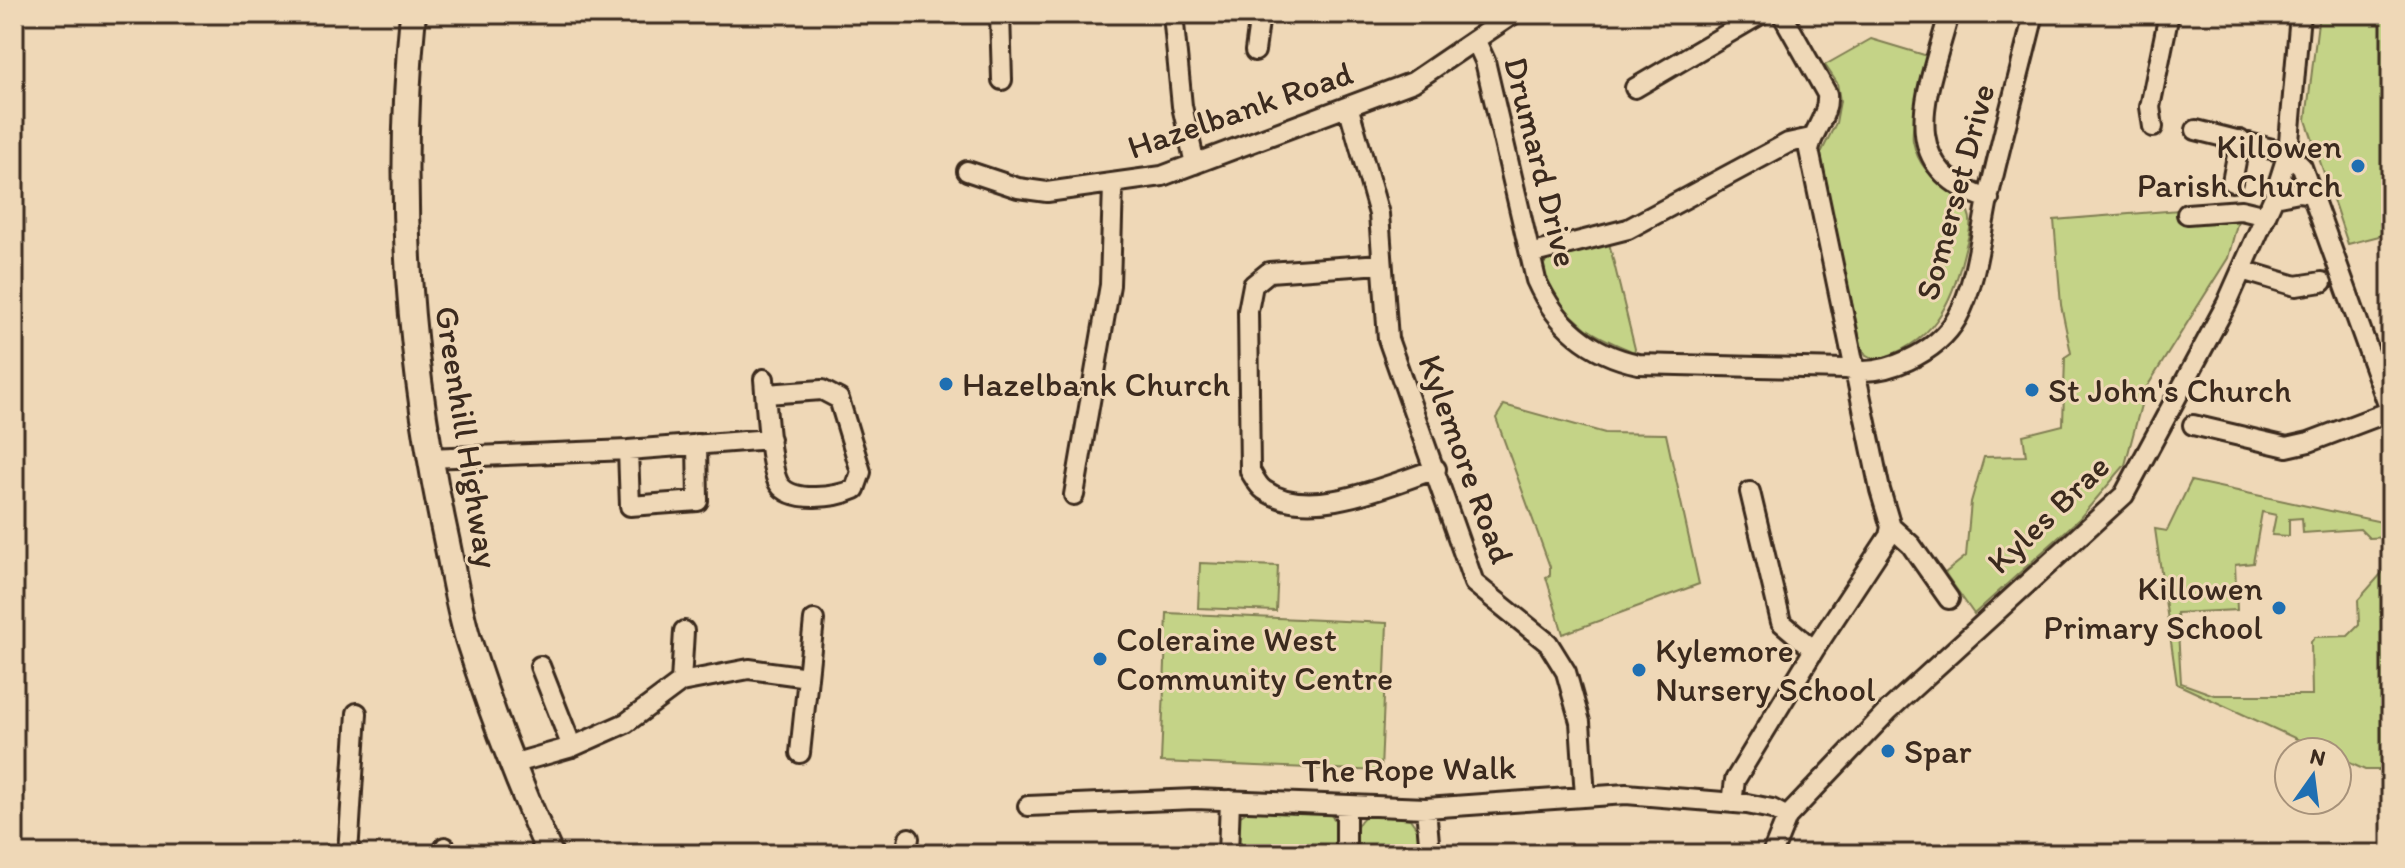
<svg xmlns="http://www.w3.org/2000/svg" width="2405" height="868" viewBox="0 0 2405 868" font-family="Itim,sans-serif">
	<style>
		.green { fill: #c4d387; stroke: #807e52; stroke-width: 2 }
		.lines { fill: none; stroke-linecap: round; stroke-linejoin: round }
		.street-casing { stroke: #3b2a1e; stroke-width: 24 }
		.secondary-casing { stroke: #3b2a1e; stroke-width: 30 }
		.street { stroke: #efd8b7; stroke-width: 18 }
		.secondary { stroke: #efd8b7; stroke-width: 24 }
		.poi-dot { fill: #1f6fb2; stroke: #efd8b7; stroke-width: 3 }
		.labels { text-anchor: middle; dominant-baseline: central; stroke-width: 6; stroke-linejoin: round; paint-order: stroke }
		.street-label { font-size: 34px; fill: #3b2a1e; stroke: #efd8b7 }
		.poi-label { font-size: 34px; fill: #3b2a1e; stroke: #efd8b7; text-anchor: start }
	</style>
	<rect width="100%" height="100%" fill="#efd8b7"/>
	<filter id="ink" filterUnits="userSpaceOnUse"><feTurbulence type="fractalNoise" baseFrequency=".0125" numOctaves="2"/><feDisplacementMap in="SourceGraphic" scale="16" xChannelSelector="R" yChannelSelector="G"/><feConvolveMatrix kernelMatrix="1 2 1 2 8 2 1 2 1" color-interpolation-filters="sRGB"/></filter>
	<g filter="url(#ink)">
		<!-- green -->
		<path class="green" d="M 2319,14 L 2373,14 L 2391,19 L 2391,233 L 2348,244 L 2306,120 Z
			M 1871,39 L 1931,57 C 1927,78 1910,122 1913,141 C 1921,183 1957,186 1968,212 C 1974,225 1967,240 1964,253 C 1952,304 1932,346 1876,359 L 1866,355 L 1862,348 L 1819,157 L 1836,123 L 1840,101 L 1837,83 L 1825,65 Z
			M 2242,205 L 2228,258 L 2145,390 L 2125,465 L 2079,519 L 1974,614 L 1945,573 L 1966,556 L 1971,502 L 1984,457 L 2026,456 L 2023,435 L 2063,425 L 2065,357 L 2071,353 L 2061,305 L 2054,220 Z
			M 1609,243 L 1635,349 L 1634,352 C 1618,345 1600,338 1586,328 C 1576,320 1571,312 1559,308 L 1544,278 L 1543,265 L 1550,257 Z
			M 1504,405 L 1605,433 L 1666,434 L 1699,584 L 1563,634 L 1546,577 L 1550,575 L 1550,567 L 1496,418 Z
			M 2191,481 L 2391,524 L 2391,537 L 2369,538 L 2360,529 L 2303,533 L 2302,518 L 2289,519 L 2289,536 L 2272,535 L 2276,515 L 2262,512 L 2253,563 L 2235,565 L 2237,610 L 2177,613 L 2181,683 L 2214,695 L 2312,695 L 2311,642 L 2315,637 L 2348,636 L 2359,625 L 2358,600 L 2382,573 L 2384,559 L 2391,554 L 2391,770 L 2365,770 L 2337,757 L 2337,752 L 2325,752 L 2177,684 L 2155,529 L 2167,531 Z
			M 1200,563 L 1278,566 L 1276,611 L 1198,608 Z
			M 1167,613 L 1387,623 L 1381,771 L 1161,762 Z
			M 1250,810 L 1329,813 L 1336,821 L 1336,847 L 1238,844 L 1239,817 Z
			M 1370,813 L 1410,819 L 1423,837 L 1424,854 L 1353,854 C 1353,837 1354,822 1370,813 Z"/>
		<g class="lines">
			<defs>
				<path id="street" d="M 1000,14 L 1002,80
					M 1173,14 L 1182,106 L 1195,164
					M 1949,14 C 1930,88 1889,167 1989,199
					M 1476,41 L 1485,61 L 1536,280 C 1556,325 1590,354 1638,364 L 1846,369 C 1884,378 1937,353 1957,318 C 1976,284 1980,238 1988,199 C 2002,137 2019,76 2034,14
					M 1255,51 L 1260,14
					M 1635,88 L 1761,14
					M 1349,109 L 1379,214 L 1388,339 L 1474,583 L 1548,643 L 1566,672 L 1580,722 L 1585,796
					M 2153,127 L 2150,107 L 2169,14
					M 2196,130 L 2288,153 L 2302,167 L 2391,413
					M 967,171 L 1018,188 L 1047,192 L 1162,176 L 1413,82 L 1513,14
					M 2232,182 L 2240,140
					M 2274,197 L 2299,192 L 2314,194
					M 2187,214 L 2241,210 L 2266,216
					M 1530,254 L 1628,229 L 1788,143 L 1811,138
					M 1381,264 L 1269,272 L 1253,285 L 1248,311 L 1250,471 C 1254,477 1258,486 1264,490 C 1309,522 1390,484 1436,469
					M 2242,270 L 2296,286 L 2322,282
					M 764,379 C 766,401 769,468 779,484 C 792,504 837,497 855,489 L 861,472 L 839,399 L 822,390 L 766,394
					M 2193,425 L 2287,447 L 2309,442 L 2391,411
					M 628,450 L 630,506 L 698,501 L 697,444
					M 429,458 L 628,450 L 770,439
					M 1750,492 L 1781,622 L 1814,650
					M 1074,495 L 1110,285 L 1113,185
					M 1891,527 L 1911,545 L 1949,599
					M 540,666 L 572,747
					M 681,682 L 684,631
					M 800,753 L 814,620
					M 512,764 L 572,747 L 626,723 L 681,682 L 749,669 L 808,677
					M 1732,803 L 1735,780 L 1814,650 L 1889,536 L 1891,527 L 1880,490 L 1809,150 C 1813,129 1829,116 1827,94 L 1782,14
					M 1028,806 L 1195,799 L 1426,808 L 1626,794 L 1747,804 L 1772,809 L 1787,817
					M 1426,808 L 1430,854
					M 445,847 L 447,854
					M 348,854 L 357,713
					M 906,854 L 909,838
					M 1228,854 L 1230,800
					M 1346,854 L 1346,805
					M 1772,854 L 1787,817 L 1889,710 L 2124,495 L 2227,303 L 2274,197 L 2288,153 L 2300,14"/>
				<path id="secondary" d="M 413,14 C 396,188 409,367 446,538 C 453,571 458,606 468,639 C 491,712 519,784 550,854"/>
			</defs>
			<!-- street casing -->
			<use href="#street" class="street-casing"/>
			<!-- secondary casing -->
			<use href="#secondary" class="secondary-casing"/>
			<!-- street -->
			<use href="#street" class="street"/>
			<!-- secondary -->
			<use href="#secondary" class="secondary"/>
		</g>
	</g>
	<!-- markers -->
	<g class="poi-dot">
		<circle cx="2358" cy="166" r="8"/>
		<circle cx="946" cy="384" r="8"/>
		<circle cx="2032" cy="390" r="8"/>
		<circle cx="2279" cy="608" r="8"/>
		<circle cx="1100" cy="659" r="8"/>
		<circle cx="1639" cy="670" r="8"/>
		<circle cx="1888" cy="751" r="8"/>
	</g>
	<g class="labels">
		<!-- street labels -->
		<g class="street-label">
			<text transform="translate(1240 110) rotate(-19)">Hazelbank Road</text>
			<text transform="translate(1541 162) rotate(76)">Drumard Drive</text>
			<text transform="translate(1955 192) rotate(-75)">Somerset Drive</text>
			<text transform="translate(467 437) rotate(81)">Greenhill Highway</text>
			<text transform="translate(1466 459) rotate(70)">Kylemore Road</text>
			<text transform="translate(2048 514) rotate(-44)">Kyles Brae</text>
			<text transform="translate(1409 769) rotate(-1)">The Rope Walk</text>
		</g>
		<!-- poi labels -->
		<g class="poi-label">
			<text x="2342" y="146" text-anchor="end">Killowen<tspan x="2342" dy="39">Parish Church</tspan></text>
			<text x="962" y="384">Hazelbank Church</text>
			<text x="2048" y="390">St John's Church</text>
			<text x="2263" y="588" text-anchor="end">Killowen<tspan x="2263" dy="39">Primary School</tspan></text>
			<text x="1116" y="639">Coleraine West<tspan x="1116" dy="39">Community Centre</tspan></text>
			<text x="1655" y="650">Kylemore<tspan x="1655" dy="39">Nursery School</tspan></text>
			<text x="1904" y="751">Spar</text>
		</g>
	</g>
	<!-- margin -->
	<rect width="2405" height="868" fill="none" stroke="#efd8b7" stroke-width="48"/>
	<rect x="24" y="24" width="2357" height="820" fill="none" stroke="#3b2a1e" stroke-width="3" filter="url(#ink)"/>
	<!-- north arrow -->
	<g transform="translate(2313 776) rotate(14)"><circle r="38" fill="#efd8b7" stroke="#a7927a" stroke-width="2"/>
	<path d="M0-6L14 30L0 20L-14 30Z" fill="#1f6fb2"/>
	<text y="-12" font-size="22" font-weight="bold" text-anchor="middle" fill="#3b2a1e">N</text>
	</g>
</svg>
